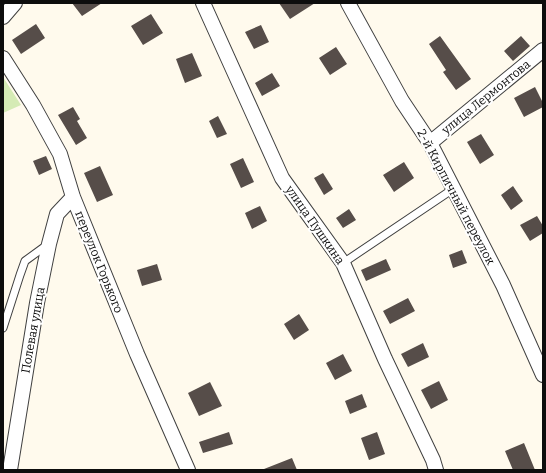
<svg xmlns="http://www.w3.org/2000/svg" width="546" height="473" viewBox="0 0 546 473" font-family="Bitter,serif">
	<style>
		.green { fill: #d5ebb5 }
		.building { fill: #564d49 }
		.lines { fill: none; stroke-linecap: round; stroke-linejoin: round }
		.service-casing { stroke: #404040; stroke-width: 9 }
		.minor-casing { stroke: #404040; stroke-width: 16 }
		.service { stroke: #fff; stroke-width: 7 }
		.minor { stroke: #fff; stroke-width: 14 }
		.labels { text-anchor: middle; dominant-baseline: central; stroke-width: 4; stroke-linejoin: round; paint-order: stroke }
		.street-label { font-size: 12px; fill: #0d0d0d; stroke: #fff }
	</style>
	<rect width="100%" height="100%" fill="#fffaed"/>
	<!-- green -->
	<path class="green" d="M 3,77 L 21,105 L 3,113 Z"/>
	<!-- building -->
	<path class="building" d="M 72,3 L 102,3 L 82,16 Z
		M 279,3 L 315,3 L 290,19 Z
		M 151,14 L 163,33 L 143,45 L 131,26 Z
		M 36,24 L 45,38 L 21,54 L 12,40 Z
		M 261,25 L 269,42 L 254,49 L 245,32 Z
		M 440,36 L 471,79 L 456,90 L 443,72 L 446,70 L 429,44 Z
		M 521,36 L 530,46 L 513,61 L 504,51 Z
		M 336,47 L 347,64 L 330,75 L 319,58 Z
		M 192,53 L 202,76 L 185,83 L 176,59 Z
		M 272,73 L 280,86 L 262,96 L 255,83 Z
		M 535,87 L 543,103 L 543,107 L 524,117 L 514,98 Z
		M 73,107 L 80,119 L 77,121 L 87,138 L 76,145 L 58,115 Z
		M 218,116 L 227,134 L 217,138 L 209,121 Z
		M 481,134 L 494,155 L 480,164 L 467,142 Z
		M 46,156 L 52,169 L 39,175 L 33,161 Z
		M 243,158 L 254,182 L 241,188 L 230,164 Z
		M 404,162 L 414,178 L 394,192 L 383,175 Z
		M 100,166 L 113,195 L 97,202 L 84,173 Z
		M 323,173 L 333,189 L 324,195 L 314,178 Z
		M 513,186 L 523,201 L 511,210 L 501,195 Z
		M 260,206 L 267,221 L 252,229 L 245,213 Z
		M 349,209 L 356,220 L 343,228 L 336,218 Z
		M 537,216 L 543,226 L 543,233 L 530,241 L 520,225 Z
		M 462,250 L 467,263 L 453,268 L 449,255 Z
		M 386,259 L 391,270 L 366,281 L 361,270 Z
		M 157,264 L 162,280 L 142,286 L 137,270 Z
		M 408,298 L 415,311 L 390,324 L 383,311 Z
		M 299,314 L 309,330 L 294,340 L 284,324 Z
		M 423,343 L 429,357 L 408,367 L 401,354 Z
		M 343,354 L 352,371 L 335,380 L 326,363 Z
		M 439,381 L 448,400 L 431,409 L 421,390 Z
		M 210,382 L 222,406 L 199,416 L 188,393 Z
		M 362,394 L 367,407 L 350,414 L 345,401 Z
		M 229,432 L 233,444 L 203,453 L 199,442 Z
		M 377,432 L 385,454 L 369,460 L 361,438 Z
		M 524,443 L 535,470 L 513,470 L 505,451 Z
		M 292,458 L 297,470 L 264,470 L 264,469 Z"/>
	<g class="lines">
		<defs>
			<path id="service" d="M 343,263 L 453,189
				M 3,328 L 20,275 L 25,261 L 47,245"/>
			<path id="minor" d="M 203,3 L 282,178 L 343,263 L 385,359 L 433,460 L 436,470
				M 348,3 L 402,101 L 430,143 L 503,285 L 543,375
				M 3,17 L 15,3
				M 3,58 L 33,105 L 60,154 L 73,197 L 137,354 L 188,470
				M 430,143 L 543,50
				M 10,470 L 37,303 L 49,244 L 57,214 L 73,197"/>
		</defs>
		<!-- service casing -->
		<use href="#service" class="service-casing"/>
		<!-- minor casing -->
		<use href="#minor" class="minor-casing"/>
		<!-- service -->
		<use href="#service" class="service"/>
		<!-- minor -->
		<use href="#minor" class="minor"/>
	</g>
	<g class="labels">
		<!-- street labels -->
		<g class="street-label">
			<text transform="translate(486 97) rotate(-39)">улица Лермонтова</text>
			<text transform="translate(456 197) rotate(62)">2-й Кирпичный переулок</text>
			<text transform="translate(315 225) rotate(55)">улица Пушкина</text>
			<text transform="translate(99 262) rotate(68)">переулок Горького</text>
			<text transform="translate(33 330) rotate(-80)">Полевая улица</text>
		</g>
	</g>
	<!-- border -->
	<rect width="546" height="473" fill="none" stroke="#0d0d0d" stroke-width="8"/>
</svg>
